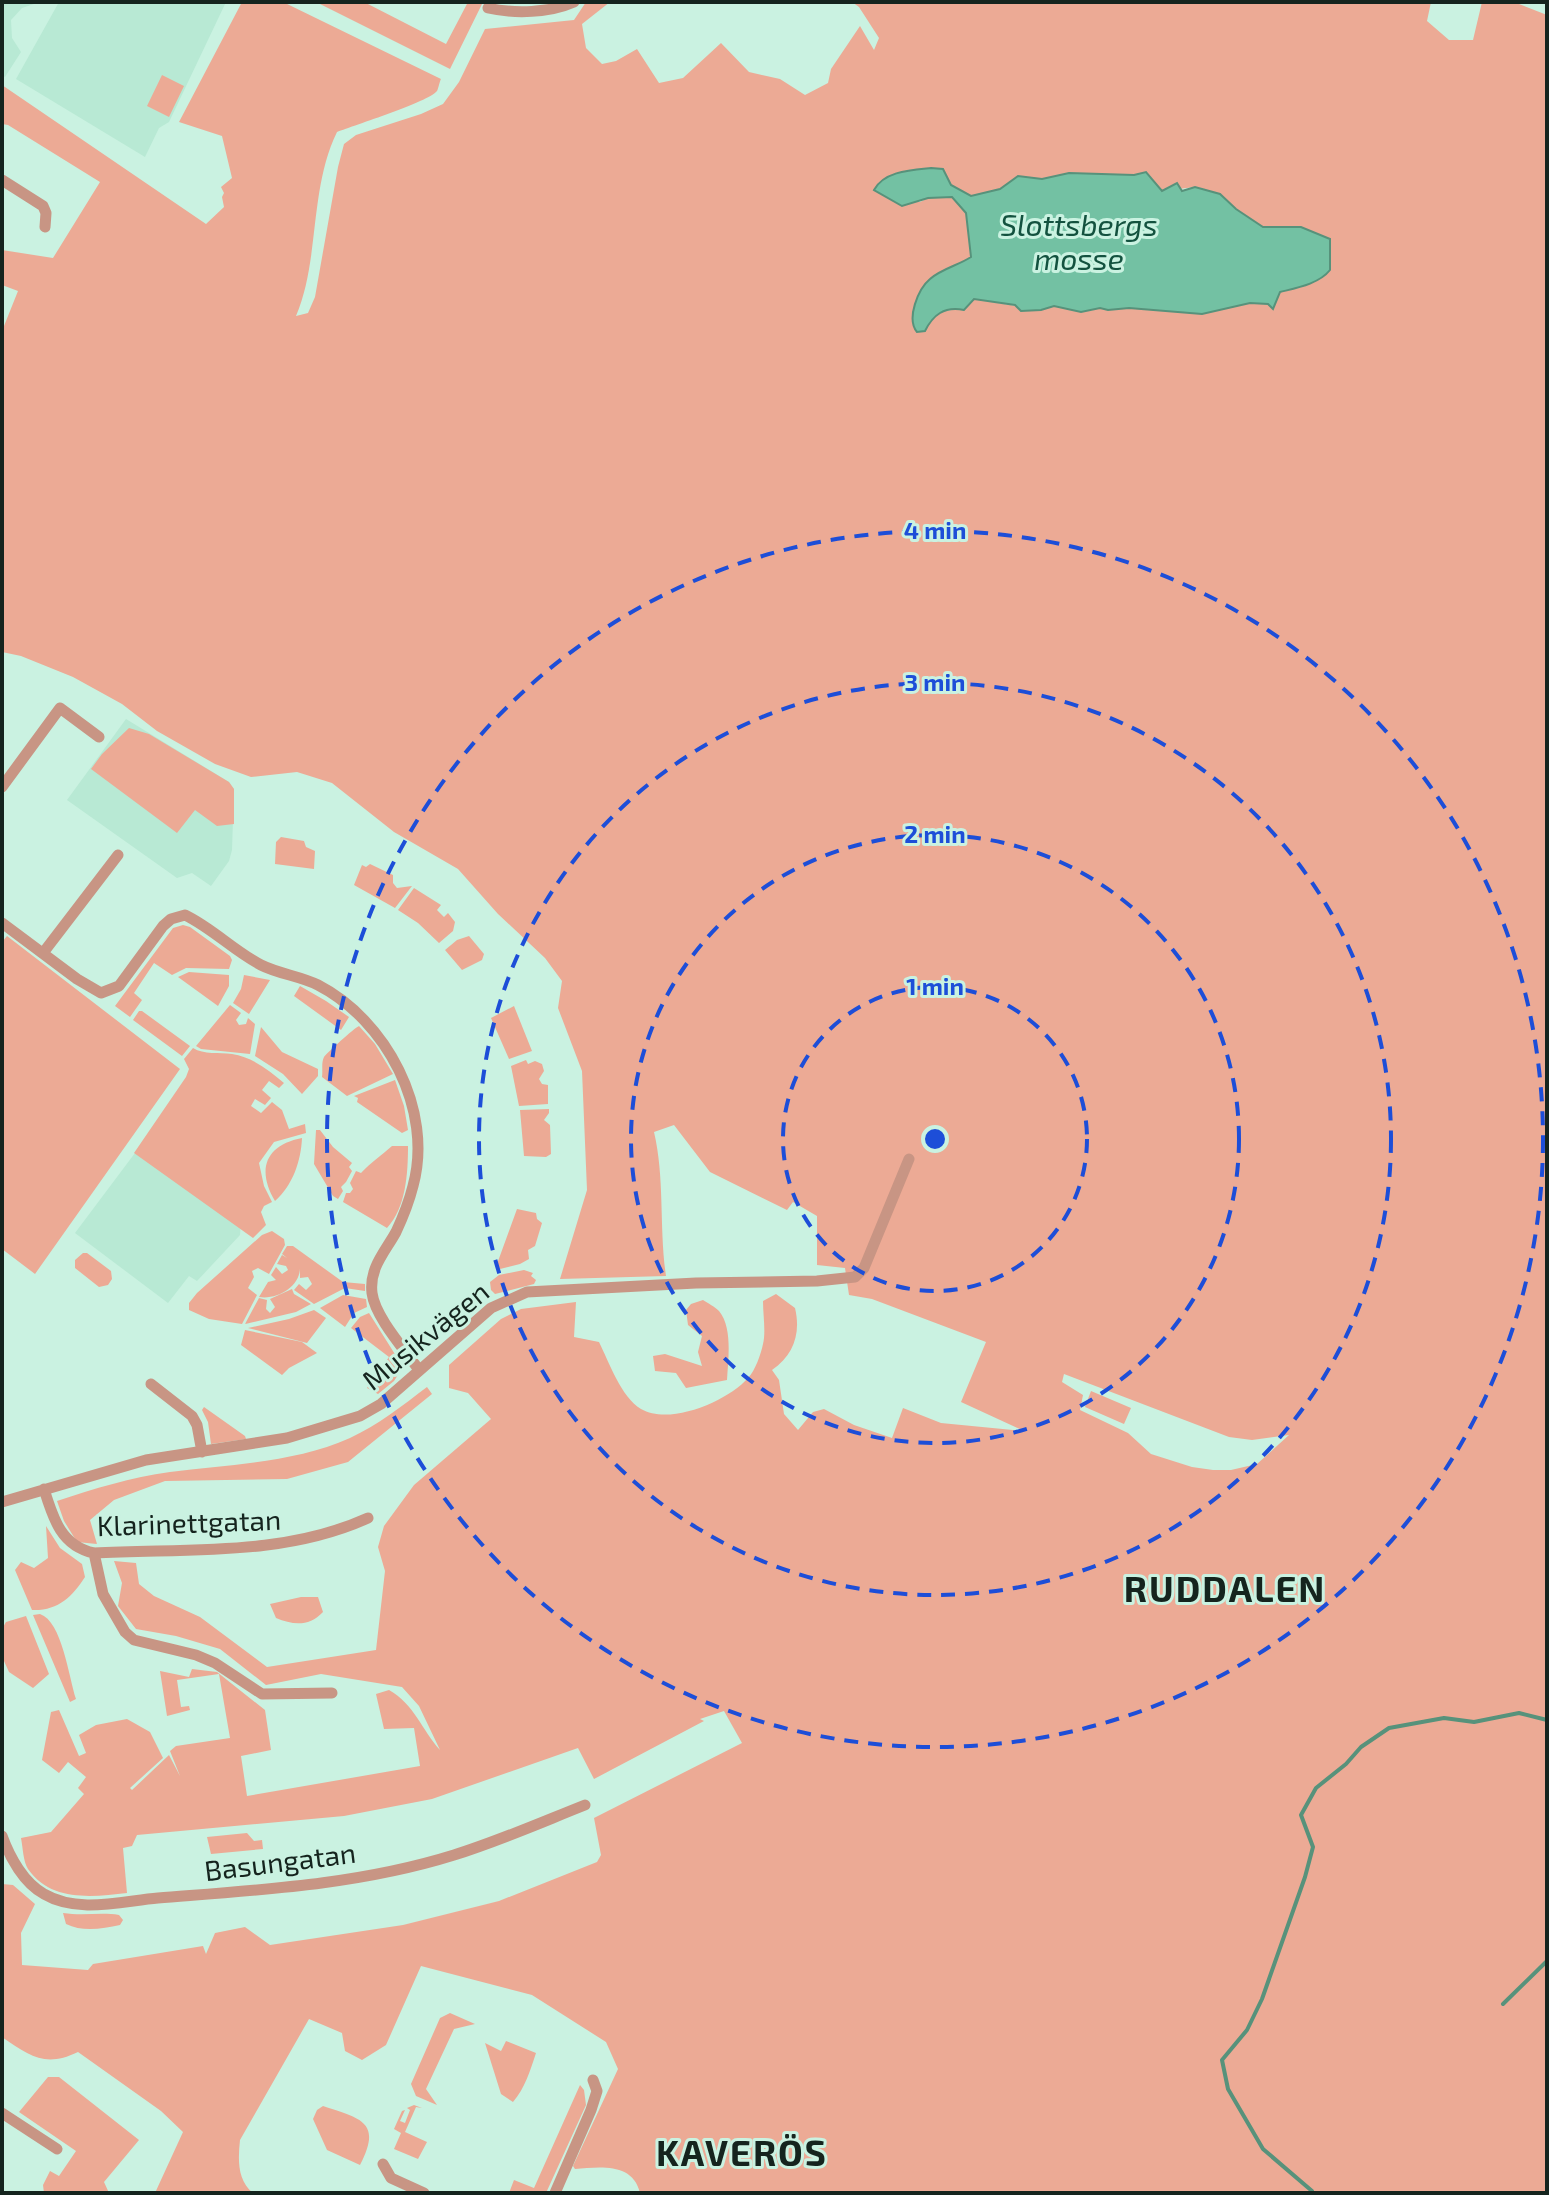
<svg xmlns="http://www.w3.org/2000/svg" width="1549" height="2195" viewBox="0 0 1549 2195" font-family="'Exo 2',sans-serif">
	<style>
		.built { fill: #b8e9d4 }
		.green { fill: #ecaa95; fill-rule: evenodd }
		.water { fill: #73c1a3; stroke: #57927b; stroke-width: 2 }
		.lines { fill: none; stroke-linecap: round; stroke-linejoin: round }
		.stream { stroke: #57927b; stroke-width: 4 }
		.street { stroke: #c89584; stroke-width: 11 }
		.ring { fill: none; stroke: #1d4ed8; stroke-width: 4; stroke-dasharray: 14 10 }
		.labels { text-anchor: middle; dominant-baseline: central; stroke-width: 6; stroke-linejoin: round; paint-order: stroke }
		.street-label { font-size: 28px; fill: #15241e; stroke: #caf2e1 }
		.water-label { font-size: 30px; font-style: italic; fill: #13523f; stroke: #caf2e1 }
		.district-label { font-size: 36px; font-weight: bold; letter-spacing: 2px; fill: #15241e; stroke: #caf2e1 }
		.centre { fill: #1d4ed8; stroke: #caf2e1; stroke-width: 4 }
		.ring-label { font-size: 24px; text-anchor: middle; font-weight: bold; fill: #1d4ed8; stroke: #caf2e1; stroke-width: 6; stroke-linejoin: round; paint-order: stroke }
	</style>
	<rect width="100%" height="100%" fill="#caf2e1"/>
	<!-- built -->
	<path class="built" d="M 2,2 L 40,2 L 22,8 L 11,20 L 12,38 L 21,52 L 5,77 L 2,75 Z
		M 59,2 L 226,2 L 169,122 L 159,128 L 145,157 L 16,79 Z
		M 126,719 L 229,782 L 234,789 L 232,850 L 229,861 L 211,886 L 192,873 L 177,878 L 67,800 Z
		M 144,1141 L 246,1153 L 240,1235 L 197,1281 L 189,1276 L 168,1303 L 75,1233 Z"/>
	<!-- green -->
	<path class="green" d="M 242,2 L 283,2 L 441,79 C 440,80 438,90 437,91 C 428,102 355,125 337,132 C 309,189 320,260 296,316 L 308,313 L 315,297 L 338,167 L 344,144 L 356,135 L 421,114 L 443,104 L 459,82 L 485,29 L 574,20 L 586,2 L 610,2 L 582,24 L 586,48 L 602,64 L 616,61 L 637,49 L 659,83 L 683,78 L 721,43 L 749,72 L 780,79 L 805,95 L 828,83 L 831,69 L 860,26 L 874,50 L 879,38 L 859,7 L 852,2 L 1431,2 L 1427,21 L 1449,40 L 1473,40 L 1482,2 L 1514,2 L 1547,15 L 1547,2193 L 640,2193 C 633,2162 599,2167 575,2169 L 573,2166 L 618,2069 L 606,2042 L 532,1995 L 421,1966 L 386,2045 L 362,2060 L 345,2051 L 342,2033 L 309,2019 L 240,2140 C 238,2159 237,2180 253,2193 L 155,2193 L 183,2132 L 161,2111 L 78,2052 C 45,2068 30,2056 2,2037 L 2,1884 L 13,1885 L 35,1904 L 21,1933 L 22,1965 L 88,1970 L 93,1964 L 203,1946 L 206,1954 L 215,1933 L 245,1927 L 270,1945 L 403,1925 L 499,1901 L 597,1862 L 601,1855 L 594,1818 L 742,1743 L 724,1711 L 700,1719 L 704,1721 L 594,1779 L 578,1748 L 432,1799 L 344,1816 L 137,1835 L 132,1846 L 123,1848 L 127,1893 C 92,1897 51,1902 28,1869 C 23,1861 23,1848 21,1838 L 51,1832 L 84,1794 L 78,1788 L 86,1777 L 68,1762 L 59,1773 L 42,1760 L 51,1712 L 59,1710 L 79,1756 L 86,1753 L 79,1735 L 96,1725 L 127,1719 L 150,1732 L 163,1758 L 130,1788 L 132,1790 L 169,1755 L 180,1776 L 170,1751 L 176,1746 L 230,1738 L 219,1674 L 177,1680 L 181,1707 L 189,1706 L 190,1710 L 167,1716 L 160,1671 L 189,1677 L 192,1669 L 217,1672 L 265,1710 L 271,1750 L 241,1756 L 247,1796 L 420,1766 L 414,1728 L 384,1729 L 376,1694 L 389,1690 C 414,1704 422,1730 440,1750 L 419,1706 L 402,1687 L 321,1674 L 266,1685 L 220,1649 L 176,1636 L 136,1629 L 118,1606 L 122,1583 L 114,1561 L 136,1563 L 139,1584 L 154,1596 L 200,1617 L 267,1667 L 376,1650 L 385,1571 L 378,1547 L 384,1526 L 414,1485 L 491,1419 L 468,1393 L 449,1388 L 449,1365 L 501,1319 L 521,1309 L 576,1302 L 574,1337 L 599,1342 C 609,1362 621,1397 641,1409 C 670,1426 728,1401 748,1378 C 755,1371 761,1354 763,1344 C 766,1332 763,1315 763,1301 L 776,1294 L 795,1308 C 801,1333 794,1355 772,1370 L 779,1380 L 784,1414 L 798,1430 L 813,1412 L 824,1409 L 854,1425 L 892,1438 L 903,1408 L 941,1423 L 1024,1431 L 961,1402 L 986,1342 L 872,1299 L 849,1295 L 845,1268 L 817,1265 L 817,1216 L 793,1202 L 787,1210 L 710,1172 L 674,1125 L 654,1132 C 665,1179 659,1228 666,1276 L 560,1279 L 587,1190 L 582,1071 L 558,1008 L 562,981 L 545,958 L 498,914 L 458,869 L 394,832 L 332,783 L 297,772 L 251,777 L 215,764 L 157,731 L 122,704 L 73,677 L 21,656 L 2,652 L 2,331 L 18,291 L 2,285 L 2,250 L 53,258 L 100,182 L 8,125 L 2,124 L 2,85 L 206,224 L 224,207 L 222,197 L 224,193 L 221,187 L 232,178 L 222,136 L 179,122 ZM 943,169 L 951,185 L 971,196 L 1000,189 L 1018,176 L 1042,179 L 1069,173 L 1134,175 L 1146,173 L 1162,191 L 1195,187 L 1220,194 L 1236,209 L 1263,227 L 1301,227 L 1331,254 L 1330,270 C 1313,287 1299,282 1282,290 C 1278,293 1274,300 1269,304 L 1250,303 L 1202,314 L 1129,308 L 1108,310 L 1100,308 L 1081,312 L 1054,306 L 1041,310 L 974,299 L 958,309 L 938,312 L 929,323 L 925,331 L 917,332 C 903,285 940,277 971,258 L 966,213 L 952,197 L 928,198 L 920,202 L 914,201 ZM 1064,1374 L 1229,1437 L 1252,1440 L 1289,1435 L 1257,1464 L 1231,1470 L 1213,1470 L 1192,1467 L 1151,1454 L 1128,1433 L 1080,1410 L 1083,1395 L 1062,1382 Z
		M 316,2 L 364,2 L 446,44 L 468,2 L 483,2 L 450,69 Z
		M 162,75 L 184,86 L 169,117 L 147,106 Z
		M 129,728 L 149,734 L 229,782 L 234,789 L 234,824 L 217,826 L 195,810 L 177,833 L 91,769 L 102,754 Z
		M 281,837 L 304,841 L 306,847 L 315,851 L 314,869 L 275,864 L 276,842 Z
		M 370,864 L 393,875 L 393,883 L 397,888 L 412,886 L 395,908 L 354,885 L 362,865 L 366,867 Z
		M 414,888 L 441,905 L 437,910 L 444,917 L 448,913 L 455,922 L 453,931 L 439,943 L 418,923 L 398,910 Z
		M 183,925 L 190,927 L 230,956 L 232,960 L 229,969 L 186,968 L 172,975 L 154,963 L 134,993 L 142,1000 L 130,1017 L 115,1006 L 173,928 Z
		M 7,936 L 180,1069 L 35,1274 L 2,1249 L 2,942 Z
		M 469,936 L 484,954 L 482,960 L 462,970 L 445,950 L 457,940 Z
		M 189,972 L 229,975 L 229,986 L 218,1006 L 178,977 Z
		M 244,975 L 270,980 L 249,1014 L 233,1003 L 241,989 Z
		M 300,986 L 326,1001 L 349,1017 L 341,1030 L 294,996 Z
		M 230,1005 L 241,1013 L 236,1020 L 239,1025 L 246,1024 L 248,1018 L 255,1024 L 250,1054 L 201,1049 L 196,1046 Z
		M 514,1006 L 532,1051 L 509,1059 L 491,1018 Z
		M 139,1011 L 142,1011 L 190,1046 L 182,1056 L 133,1020 Z
		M 359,1026 L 375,1044 L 393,1074 L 347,1096 L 322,1077 C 323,1070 321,1063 324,1057 C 327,1053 354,1028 359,1026 Z
		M 261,1027 L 282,1052 L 318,1069 L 318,1076 L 302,1094 L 283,1074 L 255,1056 Z
		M 193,1048 C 204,1055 219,1052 232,1054 C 252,1057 269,1070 284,1083 L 279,1088 L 269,1081 L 262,1090 L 271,1098 L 265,1105 L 255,1099 L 251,1106 L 261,1113 L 272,1102 L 282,1110 L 289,1129 L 305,1124 L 306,1133 L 274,1142 L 259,1163 L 264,1186 L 272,1202 L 264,1206 L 261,1212 L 266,1225 L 253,1238 L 134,1153 L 186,1077 L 189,1069 L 184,1059 Z
		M 526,1060 L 528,1064 L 535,1061 L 542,1064 L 544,1071 L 539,1079 L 542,1084 L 548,1085 L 548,1104 L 519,1106 L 511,1066 Z
		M 395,1080 L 404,1106 L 408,1130 L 402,1133 L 357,1102 L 358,1098 L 354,1096 Z
		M 549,1109 L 549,1113 L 544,1120 L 550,1125 L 551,1154 L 546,1157 L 524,1156 L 520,1110 Z
		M 316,1130 L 320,1130 L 333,1147 L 352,1163 L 349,1167 L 352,1171 L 346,1182 L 341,1187 L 343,1191 L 338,1199 L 333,1196 L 314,1164 Z
		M 302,1138 C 301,1161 293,1185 275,1201 C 256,1169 266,1145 302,1138 Z
		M 392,1146 L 408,1146 C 408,1173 406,1208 387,1228 L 343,1202 L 346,1193 L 350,1193 L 353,1189 L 350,1183 L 356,1171 L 361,1173 C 370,1163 381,1156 392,1146 Z
		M 517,1209 L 536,1213 L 537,1219 L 542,1223 L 535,1246 L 528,1250 L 529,1259 L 520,1264 L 500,1269 L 497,1264 Z
		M 272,1231 L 284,1239 L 285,1245 L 269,1274 L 258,1268 L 252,1271 L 254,1277 L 248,1288 L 257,1295 L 242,1324 L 209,1319 L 189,1310 L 189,1303 L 197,1293 L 262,1235 Z
		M 287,1246 L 293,1246 L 343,1282 L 365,1284 L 365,1291 L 345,1288 L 314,1304 L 294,1290 L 299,1284 L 306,1290 L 312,1284 L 308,1277 L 300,1278 L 300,1268 C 300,1286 278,1300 259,1297 L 268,1282 L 276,1280 L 271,1275 L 276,1267 L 282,1274 L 288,1270 L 286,1266 L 277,1264 L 282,1255 L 287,1258 L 282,1254 Z
		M 83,1253 L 87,1253 L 111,1271 L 112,1279 L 108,1285 L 99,1287 L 75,1268 L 75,1260 Z
		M 524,1270 L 533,1273 L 531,1276 L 536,1280 L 534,1284 L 495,1294 L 491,1290 L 490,1282 L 499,1275 Z
		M 292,1289 L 294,1294 L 311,1304 L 296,1312 L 245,1324 L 259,1298 L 267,1300 L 266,1309 L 270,1313 L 275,1307 L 270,1299 Z
		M 343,1295 L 366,1299 L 367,1307 L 354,1313 L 345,1327 L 320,1308 Z
		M 703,1300 C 708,1303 715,1307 719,1311 C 733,1328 728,1360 727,1380 L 686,1388 L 676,1373 L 655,1371 L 653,1356 L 665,1354 L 702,1366 L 698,1352 L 702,1336 L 688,1325 L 686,1310 L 691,1304 Z
		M 314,1310 L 326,1318 L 307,1343 L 248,1328 L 289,1319 Z
		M 369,1313 L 403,1367 L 394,1381 L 378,1394 L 367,1388 L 389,1357 L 351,1328 L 360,1317 Z
		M 245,1330 L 302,1342 L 317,1353 L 289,1368 L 282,1375 L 241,1345 Z
		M 427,1387 L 432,1394 L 348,1462 L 287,1479 L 165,1481 L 114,1500 L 90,1520 L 97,1544 L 77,1542 L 64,1521 L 57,1501 C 94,1489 131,1477 170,1472 C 230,1464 294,1463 350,1438 C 378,1425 402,1406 427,1387 Z
		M 1091,1391 L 1131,1408 L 1124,1424 L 1085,1407 Z
		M 204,1407 L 245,1436 L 246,1439 L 211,1444 L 208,1422 L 202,1410 Z
		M 46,1526 L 60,1548 L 82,1564 L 85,1577 C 72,1597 58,1611 32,1610 L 15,1570 L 21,1562 L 34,1568 L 48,1558 Z
		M 301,1597 L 318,1597 L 323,1612 C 309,1627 293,1625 276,1618 L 270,1604 Z
		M 40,1614 C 62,1621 69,1678 76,1699 L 70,1702 L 33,1615 Z
		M 26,1616 L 49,1674 L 33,1688 L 9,1672 L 4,1661 L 2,1629 L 6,1622 Z
		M 247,1833 L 254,1841 L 262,1840 L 263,1849 L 211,1854 L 207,1837 Z
		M 63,1913 C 83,1916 102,1912 119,1915 L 123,1920 L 120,1925 C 102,1929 82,1932 66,1924 Z
		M 450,2013 L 475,2024 L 454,2029 L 426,2089 L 437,2105 L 416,2096 L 411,2084 L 440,2018 Z
		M 506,2041 L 536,2053 C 530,2071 525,2088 513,2102 L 501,2094 L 485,2043 L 501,2051 Z
		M 48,2077 L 59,2077 L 139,2140 L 104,2182 L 109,2193 L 44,2193 L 43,2185 L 50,2171 L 59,2176 L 76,2151 L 19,2112 Z
		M 580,2085 L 584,2090 L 586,2105 L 546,2193 L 509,2193 L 514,2180 L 534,2188 Z
		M 414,2105 L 422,2108 L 416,2107 L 405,2132 L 427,2142 L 418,2159 L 394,2149 L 401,2133 L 394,2129 L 402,2111 L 405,2110 L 400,2121 L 405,2123 L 410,2110 L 407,2108 Z
		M 323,2106 C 362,2119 382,2122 360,2165 L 327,2150 L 313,2119 L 317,2110 Z"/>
	<!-- water -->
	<path class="water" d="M 931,168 L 943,169 L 951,185 L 971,196 L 1000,189 L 1018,176 L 1042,179 L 1069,173 L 1134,175 L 1146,172 L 1162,191 L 1177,183 L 1182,191 L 1195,187 L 1220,194 L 1236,209 L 1263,227 L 1301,227 L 1330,239 L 1330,270 C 1319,284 1296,288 1280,292 L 1273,309 L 1268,304 L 1250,303 L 1202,314 L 1129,308 L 1108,310 L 1100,308 L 1081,312 L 1054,306 L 1041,310 L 1021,311 L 1015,305 L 974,299 L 964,310 C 944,306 933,315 925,331 L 917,332 C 906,319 918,289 930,279 C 941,269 959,265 971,257 L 966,213 L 952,197 L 928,198 L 902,206 L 874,190 C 884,171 911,170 931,168 Z"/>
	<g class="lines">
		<!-- stream -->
		<path class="stream" d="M 1503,2004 L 1547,1961
			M 1312,2191 L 1263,2149 L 1228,2089 L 1222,2060 L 1247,2030 L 1262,1999 L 1305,1877 L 1313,1847 L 1301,1815 L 1316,1788 L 1346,1764 L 1361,1747 L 1389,1728 L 1444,1718 L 1474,1722 L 1519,1713 L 1547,1720"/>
		<!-- street -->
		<path class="street" d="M 488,8 C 515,14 549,13 574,2
			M 2,180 L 43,206 L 46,213 L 45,227
			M 2,787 L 60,708 L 99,737
			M 2,923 L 77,979 L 101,993 L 119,986 L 163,926 L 171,919 L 185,915 C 212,928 234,951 261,965 C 279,974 300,976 318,985 C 386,1020 434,1110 413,1186 C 409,1202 403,1217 396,1232 C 385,1252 369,1268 372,1293 C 375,1317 405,1350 419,1370
			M 43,953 L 118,855
			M 151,1384 L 192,1416 L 197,1425 L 202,1452
			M 44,1489 C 53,1518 61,1546 94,1553 C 187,1548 282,1557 368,1518
			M 2,1502 L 146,1460 L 287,1438 L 360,1416 L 381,1404 L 491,1308 L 527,1292 L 696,1283 L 817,1281 L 855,1277 L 864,1268 L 909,1159
			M 94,1553 L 103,1594 L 125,1632 L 134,1640 L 196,1655 L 215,1663 L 262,1694 L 332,1693
			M 2,1836 C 10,1858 24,1883 44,1894 C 78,1914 122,1901 158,1898 C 258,1890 358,1885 454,1855 C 499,1841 542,1822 585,1805
			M 2,2113 L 57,2149
			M 383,2164 L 391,2178 L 424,2193
			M 555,2193 L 591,2110 L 597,2091 L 593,2080"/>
	</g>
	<!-- distance rings -->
	<g class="ring">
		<circle cx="935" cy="1139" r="152"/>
		<circle cx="935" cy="1139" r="304"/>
		<circle cx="935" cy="1139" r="456"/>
		<circle cx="935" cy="1139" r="608"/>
	</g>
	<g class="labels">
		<!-- street labels -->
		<g class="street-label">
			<text transform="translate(425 1335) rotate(-39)">Musikvägen</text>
			<text transform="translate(189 1522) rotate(-2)">Klarinettgatan</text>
			<text transform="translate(280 1861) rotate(-7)">Basungatan</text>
		</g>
		<!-- water labels -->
		<g class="water-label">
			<text x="1079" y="224">Slottsbergs<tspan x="1079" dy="34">mosse</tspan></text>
		</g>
		<!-- district labels -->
		<g class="district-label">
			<text x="1225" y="1587">RUDDALEN</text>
			<text x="742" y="2151">KAVERÖS</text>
		</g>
	</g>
	<circle cx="935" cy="1139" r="12" class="centre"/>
	<g class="ring-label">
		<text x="935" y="539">4 min</text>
		<text x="935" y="691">3 min</text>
		<text x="935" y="843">2 min</text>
		<text x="935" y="995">1 min</text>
	</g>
	<!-- border -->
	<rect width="1549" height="2195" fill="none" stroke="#15241e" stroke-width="8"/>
</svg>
